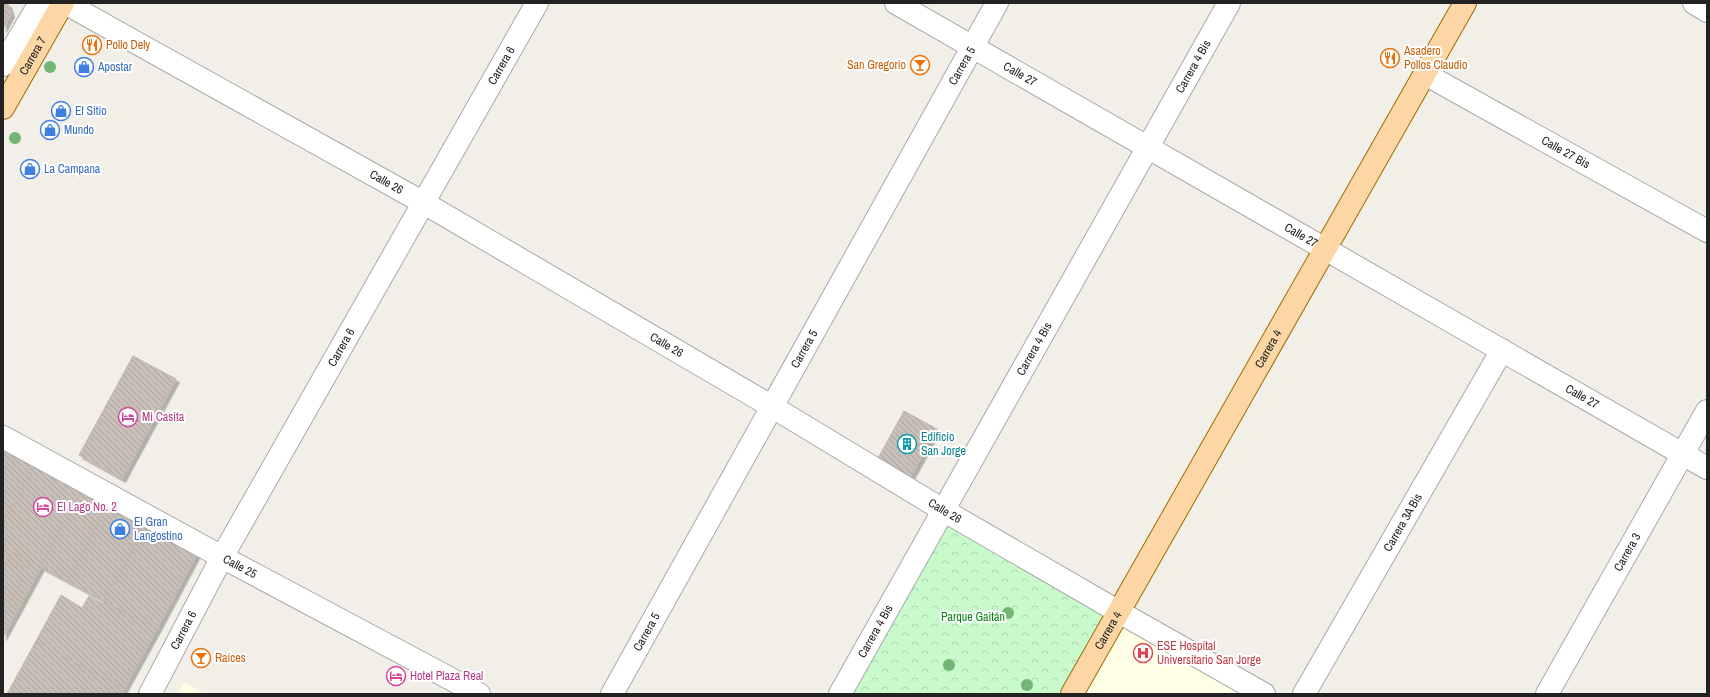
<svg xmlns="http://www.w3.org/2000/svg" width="1710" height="697" viewBox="0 0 1710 697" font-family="'Archivo Narrow',sans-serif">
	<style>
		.education { fill: #ffffe5 }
		.park { fill: url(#park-crowns) }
		.building { fill: url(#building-back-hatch); stroke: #c4b6ab; filter: url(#shadow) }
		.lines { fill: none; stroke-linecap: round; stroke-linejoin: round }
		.minor-casing { stroke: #a9a9a9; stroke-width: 24 }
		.major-casing { stroke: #a06b00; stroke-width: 24 }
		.minor { stroke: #fff; stroke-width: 22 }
		.major { stroke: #fcd6a4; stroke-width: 22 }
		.tree { fill: #74b475 }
		.labels { text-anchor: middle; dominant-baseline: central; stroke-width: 4; stroke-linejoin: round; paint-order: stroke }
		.food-label { font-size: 12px; fill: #c56008; stroke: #fff; text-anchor: start }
		.street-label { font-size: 12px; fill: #222; stroke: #fff }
		.shop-label { font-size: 12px; fill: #366cbe; stroke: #fff; text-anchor: start }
		.hotel-label { font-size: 12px; fill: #b23c85; stroke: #fff; text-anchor: start }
		.culture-label { font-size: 12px; fill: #0d838f; stroke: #fff; text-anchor: start }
		.park-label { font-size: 12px; fill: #0c8416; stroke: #fff }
		.health-label { font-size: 12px; fill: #be3a42; stroke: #fff; text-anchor: start }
	</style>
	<defs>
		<pattern id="park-crowns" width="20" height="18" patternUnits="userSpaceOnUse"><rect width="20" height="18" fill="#c8facc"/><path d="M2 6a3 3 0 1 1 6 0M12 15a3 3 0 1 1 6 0" fill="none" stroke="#acd6af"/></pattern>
		<pattern id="building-back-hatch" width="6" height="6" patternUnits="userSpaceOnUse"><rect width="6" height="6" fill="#c7bfb8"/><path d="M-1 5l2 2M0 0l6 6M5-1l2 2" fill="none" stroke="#aba49e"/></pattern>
		<filter id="shadow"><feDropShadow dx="3.5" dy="3.5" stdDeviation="0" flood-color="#0004"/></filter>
	</defs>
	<rect width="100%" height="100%" fill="#f2efe9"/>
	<!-- education -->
	<path class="education" d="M 1119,612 L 1264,694 L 1072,694 Z
		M 184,682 L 204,694 L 178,694 Z"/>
	<!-- park -->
	<path class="park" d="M 943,510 L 1119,612 L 1072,694 L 840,694 Z"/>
	<!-- building -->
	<path class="building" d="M 3,3 L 8,4 L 11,14 L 3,29 Z
		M 133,356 L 176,379 L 122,479 L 79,455 Z
		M 904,411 L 937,429 L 910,478 L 877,460 Z
		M 7,446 L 37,462 L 3,526 L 3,453 Z
		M 37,462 L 84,487 L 41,567 L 3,547 L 3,526 Z
		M 84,487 L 109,501 L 67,581 L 41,567 Z
		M 109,501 L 148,521 L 104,601 L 67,581 Z
		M 148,521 L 199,550 L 157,629 L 104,601 Z
		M 3,547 L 41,567 L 3,637 Z
		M 3,557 L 7,558 L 15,564 L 20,573 L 20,583 L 17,593 L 10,600 L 3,603 Z
		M 61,595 L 82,608 L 89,596 L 103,604 L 104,601 L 157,629 L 124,689 L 36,641 Z
		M 36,641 L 124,689 L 122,694 L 7,694 Z"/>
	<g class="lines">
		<defs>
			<g id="minor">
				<path id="s1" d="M 65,3 L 424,203 L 771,406 L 943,510 L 1119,612 L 1264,694"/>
				<path id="s2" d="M 896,3 L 1707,468"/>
				<path d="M 1694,3 L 1707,11"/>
				<path d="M 3,65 L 40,3"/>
				<path id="s3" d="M 1425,74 L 1707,231"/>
				<path id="s4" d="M 3,437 L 222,557 L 479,694"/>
				<path id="s5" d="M 150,694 L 222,557 L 537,3"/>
				<path id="s6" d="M 612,694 L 997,3"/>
				<path id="s7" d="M 840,694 L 1229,3"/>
				<path id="s8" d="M 1304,694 L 1502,350"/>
				<path id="s9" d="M 1547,694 L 1707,411"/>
			</g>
			<g id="major">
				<path id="s10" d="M 3,108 L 63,3"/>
				<path id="s11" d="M 1072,694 L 1465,3"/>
			</g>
		</defs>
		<!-- minor casing -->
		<use href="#minor" class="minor-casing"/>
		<!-- major casing -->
		<use href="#major" class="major-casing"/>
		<!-- minor -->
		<use href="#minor" class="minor"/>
		<!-- major -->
		<use href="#major" class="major"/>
	</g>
	<!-- trees -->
	<g class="tree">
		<circle cx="50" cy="67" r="6"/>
		<circle cx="15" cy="138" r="6"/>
		<circle cx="1008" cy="613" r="6"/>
		<circle cx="949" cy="665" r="6"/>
		<circle cx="1027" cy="685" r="6"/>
	</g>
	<!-- icons -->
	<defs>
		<symbol id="restaurant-ring" viewBox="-11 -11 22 22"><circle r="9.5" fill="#fff" stroke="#e8710a" stroke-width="1.5"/><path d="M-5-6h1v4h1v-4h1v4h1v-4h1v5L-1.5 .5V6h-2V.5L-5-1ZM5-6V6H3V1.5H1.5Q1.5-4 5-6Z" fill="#e8710a"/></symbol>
		<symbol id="bar-ring" viewBox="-11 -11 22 22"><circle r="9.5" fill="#fff" stroke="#e8710a" stroke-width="1.5"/><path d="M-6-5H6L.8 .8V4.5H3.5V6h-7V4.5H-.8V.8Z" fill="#e8710a"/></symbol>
		<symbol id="shop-ring" viewBox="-11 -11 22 22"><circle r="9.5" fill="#fff" stroke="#3f7fe0" stroke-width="1.5"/><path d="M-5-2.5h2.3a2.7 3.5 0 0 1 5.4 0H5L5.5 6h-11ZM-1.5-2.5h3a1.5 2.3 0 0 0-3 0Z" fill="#3f7fe0"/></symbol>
		<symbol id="hotel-ring" viewBox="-11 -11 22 22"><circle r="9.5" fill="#fff" stroke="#d1479c" stroke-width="1.5"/><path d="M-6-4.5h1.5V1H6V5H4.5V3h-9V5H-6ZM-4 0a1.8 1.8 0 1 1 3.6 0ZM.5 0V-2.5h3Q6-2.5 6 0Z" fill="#d1479c"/></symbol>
		<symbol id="building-ring" viewBox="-11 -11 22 22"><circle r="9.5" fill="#fff" stroke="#0f9aa8" stroke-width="1.5"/><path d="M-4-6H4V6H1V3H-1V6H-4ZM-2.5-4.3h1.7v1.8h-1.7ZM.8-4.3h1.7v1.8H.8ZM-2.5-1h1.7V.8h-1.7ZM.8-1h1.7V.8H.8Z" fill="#0f9aa8"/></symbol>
		<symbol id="hospital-ring" viewBox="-11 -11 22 22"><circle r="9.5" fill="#fff" stroke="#e0444e" stroke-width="1.5"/><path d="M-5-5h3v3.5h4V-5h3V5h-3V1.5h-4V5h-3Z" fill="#e0444e"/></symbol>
	</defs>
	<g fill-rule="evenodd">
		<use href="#restaurant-ring" x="81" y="34" width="22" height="22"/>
		<use href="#restaurant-ring" x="1379" y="47" width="22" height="22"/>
		<use href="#bar-ring" x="909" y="54" width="22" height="22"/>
		<use href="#shop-ring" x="73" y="56" width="22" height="22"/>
		<use href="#shop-ring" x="50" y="100" width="22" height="22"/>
		<use href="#shop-ring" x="39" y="119" width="22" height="22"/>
		<use href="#shop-ring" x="19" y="158" width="22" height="22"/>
		<use href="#hotel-ring" x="117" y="406" width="22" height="22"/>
		<use href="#building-ring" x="896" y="433" width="22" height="22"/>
		<use href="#hotel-ring" x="32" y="496" width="22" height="22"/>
		<use href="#shop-ring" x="109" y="518" width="22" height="22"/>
		<use href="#hospital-ring" x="1132" y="642" width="22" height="22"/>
		<use href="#bar-ring" x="190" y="647" width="22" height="22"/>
		<use href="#hotel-ring" x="385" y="665" width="22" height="22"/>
	</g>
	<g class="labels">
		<!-- food labels -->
		<g class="food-label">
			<text x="106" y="45">Pollo Dely</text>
			<text x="1404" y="51">Asadero<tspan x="1404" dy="14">Pollos Claudio</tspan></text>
			<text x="906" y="65" text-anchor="end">San Gregorio</text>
			<text x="215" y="658">Raíces</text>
		</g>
		<!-- street labels -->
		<g class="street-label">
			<text stroke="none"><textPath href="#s10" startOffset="60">Carrera 7</textPath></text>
			<text stroke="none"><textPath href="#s5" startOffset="720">Carrera 6</textPath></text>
			<text stroke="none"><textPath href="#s6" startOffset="719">Carrera 5</textPath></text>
			<text stroke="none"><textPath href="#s7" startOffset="720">Carrera 4 Bis</textPath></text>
			<text stroke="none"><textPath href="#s2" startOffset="143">Calle 27</textPath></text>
			<text stroke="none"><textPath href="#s3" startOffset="161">Calle 27 Bis</textPath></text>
			<text stroke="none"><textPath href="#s1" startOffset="368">Calle 26</textPath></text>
			<text stroke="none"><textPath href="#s2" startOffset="467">Calle 27</textPath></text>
			<text stroke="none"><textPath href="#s1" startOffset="692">Calle 26</textPath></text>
			<text stroke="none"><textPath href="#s5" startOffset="396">Carrera 6</textPath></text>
			<text stroke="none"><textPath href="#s6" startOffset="395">Carrera 5</textPath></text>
			<text stroke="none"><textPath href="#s7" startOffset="396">Carrera 4 Bis</textPath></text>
			<text stroke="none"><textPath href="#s11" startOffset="397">Carrera 4</textPath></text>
			<text stroke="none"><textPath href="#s2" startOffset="791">Calle 27</textPath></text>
			<text stroke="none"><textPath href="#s1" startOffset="1016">Calle 26</textPath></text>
			<text stroke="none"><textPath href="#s8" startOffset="198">Carrera 3A Bis</textPath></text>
			<text stroke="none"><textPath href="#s9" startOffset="163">Carrera 3</textPath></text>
			<text stroke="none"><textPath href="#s4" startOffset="270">Calle 25</textPath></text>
			<text stroke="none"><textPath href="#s5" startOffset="72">Carrera 6</textPath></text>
			<text stroke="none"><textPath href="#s11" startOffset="73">Carrera 4</textPath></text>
			<text stroke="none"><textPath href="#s6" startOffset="71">Carrera 5</textPath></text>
			<text stroke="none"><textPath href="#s7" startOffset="72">Carrera 4 Bis</textPath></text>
		</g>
		<!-- shop labels -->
		<g class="shop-label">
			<text x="98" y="67">Apostar</text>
			<text x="75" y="111">El Sitio</text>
			<text x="64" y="130">Mundo</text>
			<text x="44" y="169">La Campana</text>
			<text x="134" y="522">El Gran<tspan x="134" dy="14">Langostino</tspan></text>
		</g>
		<!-- hotel labels -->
		<g class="hotel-label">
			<text x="142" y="417">Mi Casita</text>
			<text x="57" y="507">El Lago No. 2</text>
			<text x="410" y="676">Hotel Plaza Real</text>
		</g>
		<!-- culture labels -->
		<g class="culture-label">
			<text x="921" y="437">Edificio<tspan x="921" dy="14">San Jorge</tspan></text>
		</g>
		<!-- park labels -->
		<g class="park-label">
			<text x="973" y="617">Parque Gaitán</text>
		</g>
		<!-- health labels -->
		<g class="health-label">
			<text x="1157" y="646">ESE Hospital<tspan x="1157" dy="14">Universitario San Jorge</tspan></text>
		</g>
	</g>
	<!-- border -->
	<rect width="1710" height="697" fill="none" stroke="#222222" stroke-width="8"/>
</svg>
